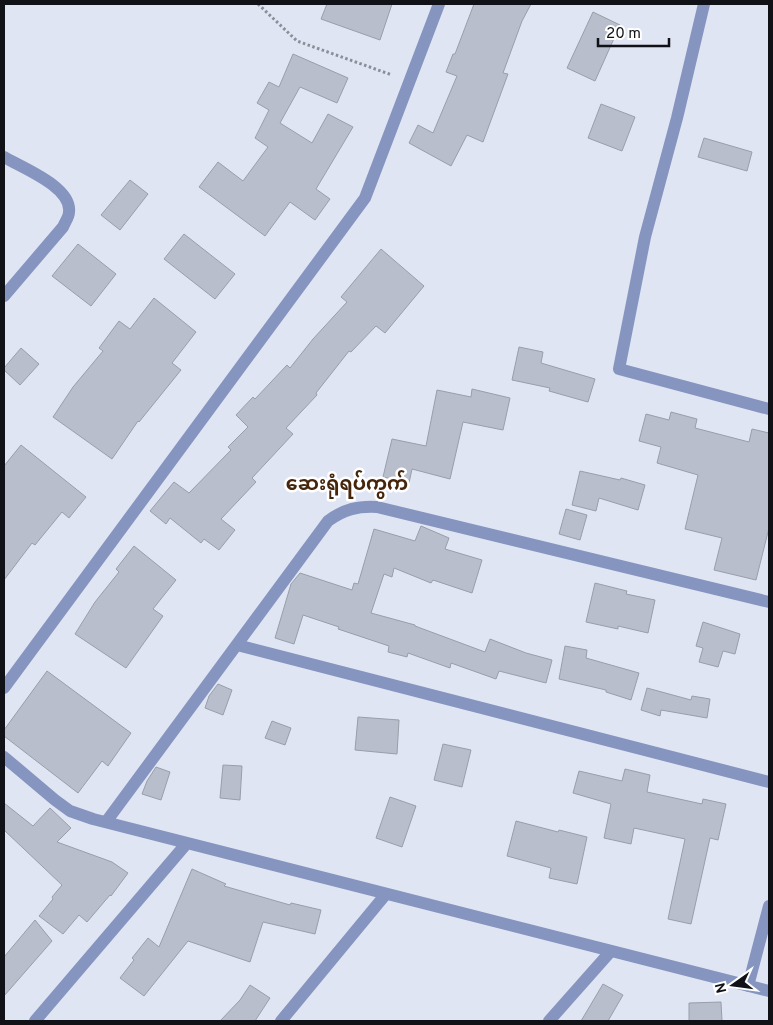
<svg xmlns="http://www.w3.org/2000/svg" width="773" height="1025" viewBox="0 0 773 1025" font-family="Overpass,'Noto Sans Myanmar',sans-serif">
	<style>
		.building { fill: #b8becb; stroke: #999eab }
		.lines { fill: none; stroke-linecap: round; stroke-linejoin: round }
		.path { stroke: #8a8e98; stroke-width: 3; stroke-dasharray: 2.5 2.5; stroke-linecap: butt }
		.minor { stroke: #8595bf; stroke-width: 12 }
		.labels { text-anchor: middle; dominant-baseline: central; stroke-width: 5; stroke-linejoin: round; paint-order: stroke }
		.quarter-label { font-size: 19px; font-weight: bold; fill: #45260c; stroke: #fff }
	</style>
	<rect width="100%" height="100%" fill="#e0e5f3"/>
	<!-- building -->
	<path class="building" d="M 327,4 L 392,4 L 380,40 L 321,19 Z
		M 474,4 L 531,4 L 522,21 L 503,73 L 508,74 L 483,142 L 467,135 L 451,166 L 409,143 L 418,125 L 433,133 L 457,76 L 446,72 L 453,54 L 455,54 Z
		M 593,12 L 620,25 L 595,81 L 567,68 Z
		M 293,54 L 348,78 L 337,103 L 300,87 L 280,123 L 312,143 L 328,114 L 353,127 L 316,189 L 330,199 L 315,220 L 290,202 L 265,236 L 199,187 L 218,162 L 243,181 L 268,147 L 255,138 L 269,110 L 257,103 L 269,82 L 279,87 Z
		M 601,104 L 635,117 L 622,151 L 588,138 Z
		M 704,138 L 752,152 L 747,171 L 698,157 Z
		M 130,180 L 148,194 L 120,230 L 101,215 Z
		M 184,234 L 235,274 L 215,299 L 164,259 Z
		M 78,244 L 116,274 L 91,306 L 52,276 Z
		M 381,249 L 424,286 L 385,333 L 376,326 L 351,352 L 349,351 L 316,393 L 317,395 L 286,428 L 293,434 L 252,478 L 256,482 L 221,519 L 235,530 L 219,550 L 204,539 L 201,543 L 170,518 L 166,524 L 150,511 L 174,482 L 189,493 L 231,450 L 228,447 L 248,427 L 236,415 L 253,397 L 255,399 L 287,365 L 290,368 L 313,339 L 347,302 L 341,297 Z
		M 154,298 L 196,332 L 172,363 L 181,370 L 139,422 L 138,421 L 112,459 L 53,417 L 73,387 L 103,351 L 99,348 L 119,321 L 130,329 Z
		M 519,347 L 543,352 L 541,363 L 595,379 L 588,402 L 549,391 L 550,388 L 512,380 Z
		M 21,348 L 39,364 L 20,385 L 4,370 L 4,368 Z
		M 472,389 L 510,398 L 503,430 L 463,422 L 450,479 L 412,469 L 409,483 L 383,477 L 392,439 L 426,446 L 437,390 L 471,397 Z
		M 671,412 L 697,419 L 695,428 L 749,442 L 752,429 L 769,433 L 769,528 L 756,580 L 714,570 L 722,538 L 685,529 L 698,475 L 657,463 L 661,447 L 639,441 L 646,414 L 669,420 Z
		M 21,445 L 86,497 L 69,518 L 62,512 L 35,545 L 32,543 L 4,580 L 4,466 Z
		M 580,471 L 620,480 L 621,478 L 645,485 L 638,510 L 599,498 L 596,511 L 572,505 Z
		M 566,509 L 587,515 L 580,540 L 559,534 Z
		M 421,526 L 449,538 L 445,549 L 482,560 L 472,593 L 433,580 L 431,583 L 394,568 L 392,577 L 384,574 L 371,613 L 415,625 L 415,626 L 485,652 L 490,639 L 526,653 L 552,660 L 546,683 L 499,671 L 496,679 L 451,663 L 450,668 L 408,653 L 407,657 L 388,652 L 389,646 L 338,629 L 339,627 L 303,615 L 294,644 L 275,638 L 291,584 L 300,573 L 352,590 L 354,583 L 358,584 L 374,529 L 415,541 Z
		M 134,546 L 176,580 L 153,609 L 163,616 L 126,668 L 75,634 L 95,602 L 119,572 L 116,569 Z
		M 595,583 L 627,591 L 626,594 L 655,600 L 648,633 L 618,626 L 618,629 L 586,622 Z
		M 703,622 L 740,634 L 735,654 L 723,651 L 718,667 L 699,662 L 703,648 L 696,646 Z
		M 565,646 L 587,650 L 586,658 L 639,673 L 631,700 L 606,692 L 606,690 L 559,679 Z
		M 47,671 L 131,733 L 108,766 L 102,761 L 78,793 L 4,736 L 4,730 Z
		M 218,684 L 232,690 L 223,715 L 205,708 L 209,696 Z
		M 647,688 L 691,700 L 692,696 L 710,699 L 707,718 L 661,710 L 660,716 L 641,710 Z
		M 358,717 L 399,720 L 397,754 L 355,750 Z
		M 272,721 L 291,728 L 285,745 L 265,738 Z
		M 443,744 L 471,750 L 462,787 L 434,780 Z
		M 223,765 L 242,766 L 240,800 L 220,798 Z
		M 156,767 L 170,772 L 161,800 L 142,794 L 147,781 Z
		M 625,769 L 650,775 L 647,792 L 702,804 L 703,799 L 726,804 L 718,840 L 710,838 L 691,924 L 668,919 L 685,839 L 634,828 L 631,844 L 604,838 L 611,804 L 573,793 L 579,771 L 622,781 Z
		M 390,797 L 416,806 L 402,847 L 376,838 Z
		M 4,803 L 33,826 L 50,808 L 71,828 L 57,842 L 112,862 L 128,873 L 111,896 L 110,895 L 87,922 L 79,915 L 63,934 L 39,916 L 53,899 L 52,897 L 62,885 L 4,830 Z
		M 516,821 L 558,832 L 559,830 L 587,837 L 577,884 L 549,878 L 551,868 L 507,856 Z
		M 192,869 L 226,884 L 224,886 L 290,905 L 291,903 L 321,910 L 315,934 L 263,922 L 250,962 L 188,941 L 144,996 L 120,978 L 134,960 L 132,958 L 148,938 L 159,947 Z
		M 35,920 L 52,941 L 4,996 L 4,957 Z
		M 603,984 L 623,995 L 608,1021 L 581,1021 Z
		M 250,985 L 270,998 L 255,1021 L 220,1021 L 240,1000 Z
		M 721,1002 L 722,1021 L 689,1021 L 689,1003 Z"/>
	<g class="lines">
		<!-- path -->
		<path class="path" d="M 258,4 L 297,41 L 392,75"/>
		<!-- minor -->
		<path class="minor" d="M 704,4 L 677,118 L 645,237 L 619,369 L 769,409
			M 4,157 C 23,168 72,187 69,212 C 69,217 65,222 63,227 L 4,296
			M 237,645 L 769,782
			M 4,688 L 365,198 L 439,4
			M 4,757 L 55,800 L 70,811 L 93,819 L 769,991
			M 106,822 L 328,521 C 344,509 358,506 377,507 L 769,602
			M 748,986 L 769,906
			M 35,1021 L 187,843
			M 281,1021 L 386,894
			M 549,1021 L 611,951"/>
	</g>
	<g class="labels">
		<!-- quarter labels -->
		<g class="quarter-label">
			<text x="347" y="485">ဆေးရုံရပ်ကွက်</text>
		</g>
	</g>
	<!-- border -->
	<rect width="773" height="1025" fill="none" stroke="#101217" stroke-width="10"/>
	<!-- north arrow -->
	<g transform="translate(733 985) rotate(256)" stroke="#ffffff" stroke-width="4" paint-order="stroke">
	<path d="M0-4L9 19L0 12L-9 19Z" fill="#101217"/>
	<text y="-8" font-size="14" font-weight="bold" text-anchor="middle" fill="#101217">N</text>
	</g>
	<!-- scale -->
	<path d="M598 38v8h71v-8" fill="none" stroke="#101217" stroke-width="2.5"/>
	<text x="606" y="38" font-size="15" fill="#101217" stroke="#ffffff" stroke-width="4" paint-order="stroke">20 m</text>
</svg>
